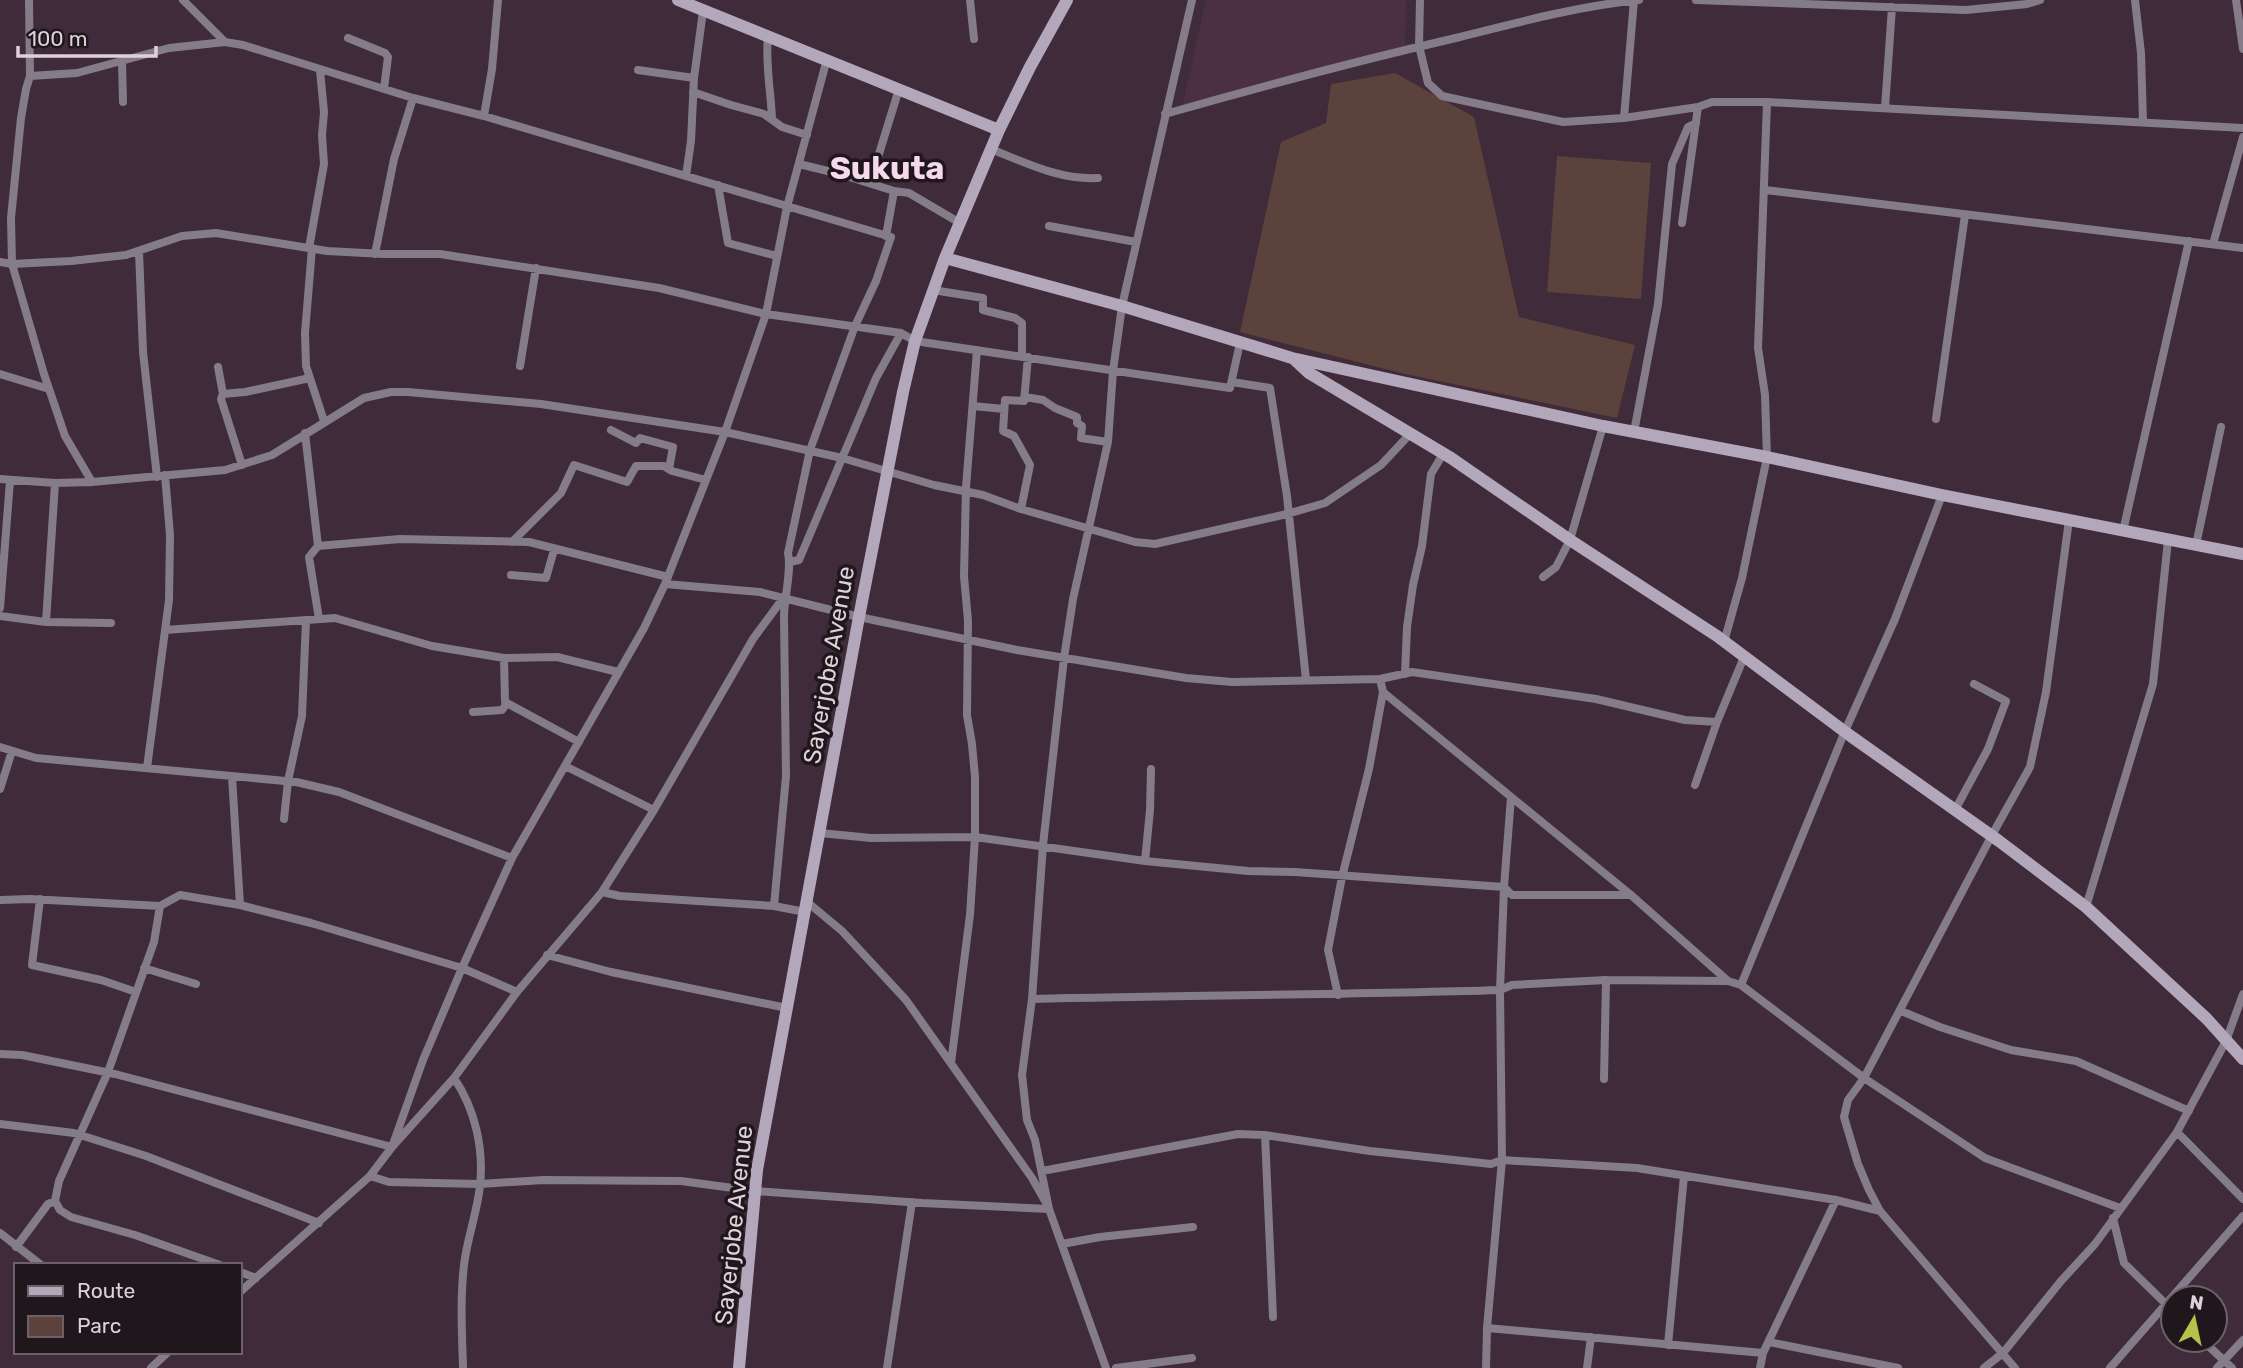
<svg xmlns="http://www.w3.org/2000/svg" width="2243" height="1368" viewBox="0 0 2243 1368" font-family="Rubik,sans-serif">
	<style>
		.built { fill: #4b3043 }
		.green { fill: #5c423c }
		.lines { fill: none; stroke-linecap: round; stroke-linejoin: round }
		.street { stroke: #847d89; stroke-width: 8 }
		.secondary { stroke: #b2a7bb; stroke-width: 12 }
		.labels { text-anchor: middle; dominant-baseline: central; stroke-width: 7; stroke-linejoin: round; paint-order: stroke }
		.street-label { font-size: 24px; fill: #ded1d9; stroke: #20171d }
		.district-label { font-size: 32px; font-weight: bold; fill: #f6daec; stroke: #20171d }
	</style>
	<rect width="100%" height="100%" fill="#3f2b39"/>
	<!-- built -->
	<path class="built" d="M 1206,0 L 1406,0 L 1405,48 L 1284,79 L 1196,110 L 1181,112 Z"/>
	<!-- green -->
	<path class="green" d="M 1395,73 L 1474,117 L 1519,317 L 1635,345 L 1617,418 L 1405,374 L 1240,332 L 1281,142 L 1326,123 L 1331,84 Z
		M 1557,156 L 1651,163 L 1641,299 L 1547,292 Z"/>
	<g class="lines">
		<!-- street -->
		<path class="street" d="M 29,0 L 30,76 L 26,89 L 21,118 L 11,218 L 12,264 L 71,261 L 126,255 L 182,236 L 216,233 L 327,251 L 384,254 L 440,254 L 659,288 L 766,314 L 901,333 L 915,341 L 1230,388 L 1240,343
			M 183,0 L 225,42 L 243,45 L 413,98 L 484,116 L 891,237 L 876,281 L 855,326 L 810,450 L 788,553 C 792,571 784,597 784,617 L 786,776 L 774,906
			M 970,0 L 974,39
			M 1420,0 L 1419,46 L 1428,83 L 1442,96 L 1563,122 L 1624,118 L 1698,107 L 1712,102 L 1767,102 L 2243,128
			M 1696,0 L 1966,10 L 2027,4 L 2040,0
			M 2135,0 L 2141,53 L 2143,122
			M 2236,0 L 2243,49
			M 768,36 C 765,64 771,91 772,119
			M 348,38 L 385,53 L 388,57 L 384,89
			M 122,61 L 123,102
			M 638,70 L 694,78
			M 30,76 L 77,73 L 169,48 L 225,42
			M 693,92 L 731,105 L 764,114 L 782,127 L 807,135
			M 1885,108 L 1892,7
			M 1165,114 C 1263,86 1361,60 1460,37 C 1519,22 1579,6 1639,0
			M 484,116 L 492,69 L 498,0
			M 1624,118 L 1634,0
			M 991,149 C 1026,163 1060,180 1098,178
			M 799,164 L 840,174 L 894,191 L 909,193 L 960,223
			M 686,176 L 691,141 L 694,78 L 703,11
			M 870,183 L 899,89
			M 718,185 L 728,243 L 777,256
			M 1765,190 L 2243,248
			M 1682,223 L 1698,107
			M 1049,226 L 1136,242
			M 886,236 L 894,191
			M 2213,244 L 2243,137
			M 309,248 L 324,164 L 322,135 L 324,112 L 320,70
			M 312,248 L 305,333 L 306,366 L 324,421
			M 139,251 L 143,352 L 157,477
			M 375,254 L 394,159 L 413,98
			M 0,262 L 12,264 L 44,374 L 65,436 L 92,482
			M 933,290 L 983,298 L 983,310 L 1015,318 L 1022,323 L 1022,357
			M 520,366 L 536,268
			M 218,367 L 223,394 L 221,399 L 242,465
			M 0,374 L 49,389
			M 1232,382 L 1270,388 L 1287,496 L 1306,680
			M 223,394 L 245,392 L 310,378
			M 1025,397 L 1043,400 L 1055,408 L 1077,417 L 1077,423 L 1082,426 L 1081,438 L 1108,442
			M 973,406 L 1004,409
			M 1936,419 L 1965,215
			M 611,430 L 636,443 L 640,438 L 673,447 L 669,469
			M 1634,432 L 1658,304 L 1672,164 L 1688,127 L 1696,123
			M 305,433 L 318,546
			M 0,479 L 55,483 L 92,482 L 225,470 L 272,455 L 364,398 L 391,392 L 408,392 L 541,404 L 725,432 L 842,458 L 934,485 L 983,495 L 1021,509 L 1135,542 L 1155,544 L 1287,514 L 1325,503 L 1381,465 L 1410,434
			M 1021,509 L 1030,465 L 1014,436 L 1003,431 L 1005,400 L 1024,401 L 1028,357
			M 2123,531 L 2189,241
			M 512,542 L 561,493 L 574,465 L 627,482 L 636,466 L 664,466 L 672,471 L 706,480
			M 2196,545 L 2221,427
			M 790,562 L 799,560 L 876,378 L 901,333
			M 511,575 L 546,578 L 554,550
			M 1543,577 L 1556,567 L 1570,540 L 1603,426
			M 665,584 L 760,592 L 859,617 L 1017,650 L 1186,678 L 1232,682 L 1380,679 L 1412,672 L 1596,699 L 1685,720 L 1717,722 L 1744,657
			M 0,608 L 10,481
			M 0,616 L 46,622 L 111,623
			M 319,619 L 309,557 L 318,546 L 400,539 L 529,542 L 668,577
			M 46,622 L 55,483
			M 165,630 L 335,618 L 432,646 L 504,658 L 557,657 L 618,672
			M 1724,642 L 1742,578 L 1767,457 L 1765,395 L 1758,348 L 1767,102
			M 504,658 L 505,702 L 579,742
			M 1405,674 L 1407,627 L 1413,585 L 1422,546 L 1431,474 L 1443,454
			M 1383,692 L 1631,895 L 1728,981
			M 473,712 L 502,710 L 507,703
			M 0,747 L 36,758 L 296,782 L 339,792 L 512,858
			M 565,766 L 654,810
			M 147,768 L 169,600 L 170,535 L 165,475
			M 232,777 L 240,905
			M 1695,785 L 1717,722
			M 0,789 L 12,751
			M 1955,810 L 1988,749 L 2006,701 L 1974,684
			M 284,819 L 288,781 L 302,716 L 306,620
			M 820,833 L 871,838 L 975,837 L 1145,861 L 1248,871 L 1295,872 L 1504,887 L 1512,895 L 1631,895
			M 1145,861 L 1150,810 L 1151,769
			M 602,892 L 620,896 L 774,906 L 805,912
			M 40,899 L 32,965 L 101,980 L 136,992
			M 0,900 L 30,899 L 160,906 L 180,895 L 240,905 L 311,923 L 462,968 L 517,992
			M 806,901 L 842,931 L 906,1000 L 1032,1178 L 1045,1201
			M 2086,907 L 2153,684 L 2168,540
			M 547,955 L 611,972 L 787,1008
			M 144,968 L 196,984
			M 1741,985 L 1845,731 L 1895,619 L 1942,495
			M 1338,995 L 1328,950 L 1342,877 L 1369,769 L 1383,692 L 1380,679
			M 1032,999 C 1188,995 1344,995 1500,990 L 1512,985 L 1606,980 L 1728,981 L 1741,985 L 1864,1078 L 1985,1158 L 2120,1208
			M 1901,1011 L 1940,1027 L 2011,1050 L 2076,1061 L 2189,1111
			M 0,1054 L 22,1055 L 115,1074 L 392,1147 L 423,1060 L 462,968 L 512,858 L 644,628 L 665,584 L 725,432 L 766,314 L 787,207 L 827,59
			M 951,1063 L 970,915 L 975,837 L 975,777 L 972,744 L 967,715 L 968,621 L 964,576 L 966,487 L 977,350
			M 454,1078 C 475,1109 484,1148 480,1186 C 477,1213 467,1239 464,1265 C 460,1299 462,1334 463,1368
			M 1604,1079 L 1606,980
			M 0,1124 L 74,1133 L 146,1156 L 319,1223
			M 2177,1132 L 2243,1199
			M 1265,1135 L 1273,1317
			M 1042,1171 L 1238,1134 L 1265,1135 L 1370,1151 L 1491,1164 L 1502,1160 L 1500,990 L 1504,887 L 1511,797
			M 370,1176 L 389,1182 L 480,1184 L 543,1180 L 681,1181 L 755,1191 L 922,1203 L 1049,1209
			M 55,1201 L 59,1181 L 108,1072 L 154,942 L 160,906
			M 2113,1218 L 2124,1263 L 2173,1311
			M 0,1233 L 41,1265
			M 1062,1244 L 1100,1237 L 1193,1227
			M 16,1247 L 48,1204 L 55,1201 L 60,1210 L 71,1217 L 135,1235 L 220,1265
			M 240,1272 L 256,1278
			M 240,1292 L 370,1176 L 392,1147 L 454,1078 L 517,992 L 602,892 L 654,810 L 753,639 L 784,597
			M 1487,1328 L 1763,1353
			M 2202,1340 L 2232,1368
			M 1769,1342 L 1898,1368
			M 1668,1345 L 1684,1176
			M 151,1368 L 168,1352
			M 887,1368 L 912,1202
			M 1106,1368 L 1049,1209 L 1035,1140 L 1027,1120 L 1022,1075 L 1032,999 L 1043,845 L 1064,658 L 1073,599 L 1108,442 L 1113,371 L 1122,306 L 1192,0
			M 1116,1368 L 1192,1358
			M 1486,1368 L 1487,1328 L 1502,1160 L 1637,1168 L 1836,1200 L 1880,1211
			M 1587,1368 L 1591,1337
			M 1760,1368 L 1763,1353 L 1836,1200
			M 1984,1368 L 2003,1353 L 2061,1281 L 2095,1244 L 2177,1132 L 2226,1041 L 2243,994
			M 2015,1368 L 1880,1211 L 1869,1190 L 1858,1164 L 1844,1117 L 1848,1100 L 1864,1078 L 1992,835 L 2030,767 L 2046,692 L 2069,520
			M 2110,1368 L 2243,1216
			M 2217,1368 L 2243,1340"/>
		<!-- secondary -->
		<path class="secondary" d="M 678,0 L 999,130
			M 945,258 L 1122,306 L 1292,358 L 1603,426 L 1767,457 L 1942,495 L 2243,554
			M 1295,360 L 1309,373 L 1451,458 L 1570,540 L 1717,636 L 1852,737 L 1999,841 L 2086,907 L 2207,1019 L 2243,1059
			M 739,1368 L 757,1170 L 859,617 L 903,392 L 915,341 L 945,258 L 999,130 L 1030,67 L 1067,0"/>
	</g>
	<g class="labels">
		<!-- street labels -->
		<g class="street-label">
			<text transform="translate(829 665) rotate(-80)">Sayerjobe Avenue</text>
			<text transform="translate(734 1225) rotate(-84)">Sayerjobe Avenue</text>
		</g>
		<!-- district labels -->
		<g class="district-label">
			<text x="887" y="168">Sukuta</text>
		</g>
	</g>
	<!-- legend -->
	<rect x="14" y="1263" width="228" height="91" fill="#20171d" stroke="#6c6168" stroke-width="2"/>
	<rect x="28" y="1286" width="35" height="10" fill="#b2a7bb" stroke="#6c6168" stroke-width="2"/>
	<text x="77" y="1298" font-size="21" fill="#ded1d9">Route</text>
	<rect x="28" y="1316" width="35" height="21" fill="#5c423c" stroke="#6c6168" stroke-width="2"/>
	<text x="77" y="1333" font-size="21" fill="#ded1d9">Parc</text>
	<!-- north arrow -->
	<g transform="translate(2194 1319) rotate(9)"><circle r="33" fill="#20171d" stroke="#6c6168" stroke-width="2"/>
	<path d="M0-5L12 26L0 18L-12 26Z" fill="#b5c249"/>
	<text y="-10" font-size="19" font-weight="bold" text-anchor="middle" fill="#ded1d9">N</text>
	</g>
	<!-- scale -->
	<path d="M18 46v10h138v-10" fill="none" stroke="#ded1d9" stroke-width="3.5"/>
	<text x="28" y="46" font-size="21" fill="#ded1d9" stroke="#20171d" stroke-width="5" paint-order="stroke">100 m</text>
</svg>
